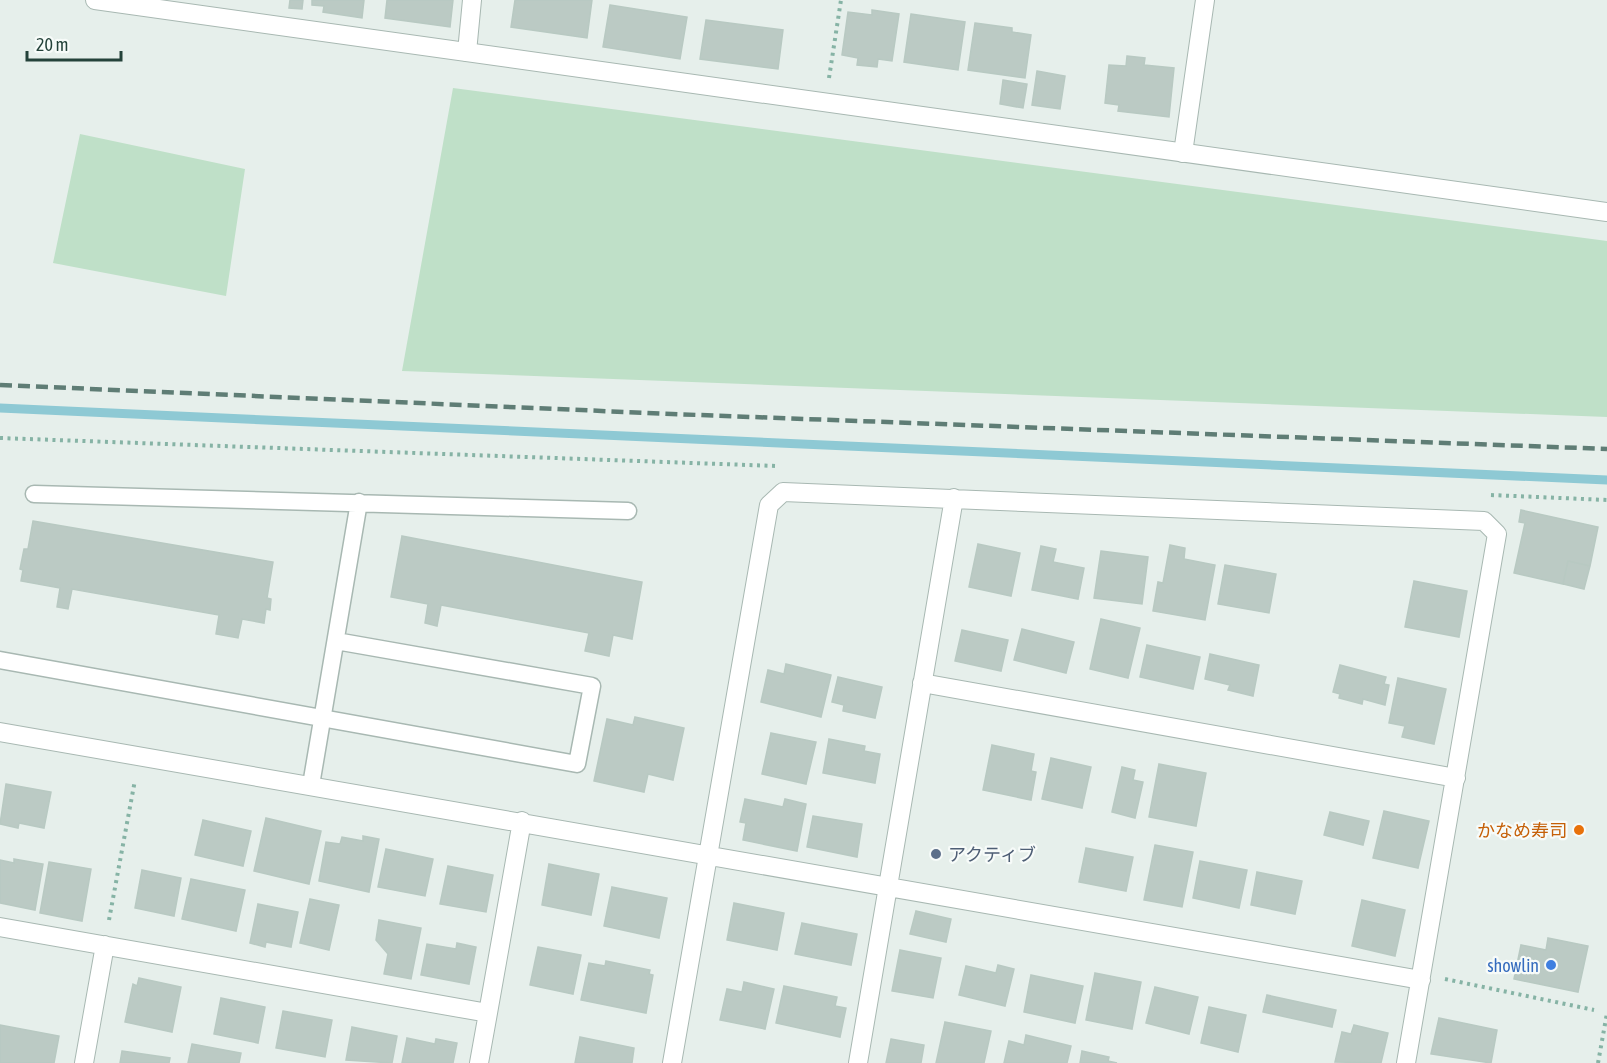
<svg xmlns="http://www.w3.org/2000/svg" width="1607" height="1063" viewBox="0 0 1607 1063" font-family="'Asap Condensed','Noto Sans JP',sans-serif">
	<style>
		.green { fill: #bfe0c8 }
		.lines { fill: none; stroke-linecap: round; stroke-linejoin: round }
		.stream { stroke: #8ec9d4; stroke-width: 9 }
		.building { fill: #bbcac4; stroke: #b8c9c2; stroke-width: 1.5 }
		.service-casing { stroke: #a8b8b2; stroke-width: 19 }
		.minor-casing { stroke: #a8b8b2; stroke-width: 20 }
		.tertiary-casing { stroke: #a8b8b2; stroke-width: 20 }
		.path { stroke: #86b3a5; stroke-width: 4; stroke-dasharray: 3 4.5; stroke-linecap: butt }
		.service { stroke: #fff; stroke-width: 16 }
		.minor { stroke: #fff; stroke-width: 18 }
		.tertiary { stroke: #fff; stroke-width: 18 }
		.rail { stroke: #5f7d75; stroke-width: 4.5; stroke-dasharray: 12 6; stroke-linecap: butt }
		.food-dot { fill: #e8710a; stroke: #f7fbf9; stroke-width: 2 }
		.service-dot { fill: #5c6f8a; stroke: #f7fbf9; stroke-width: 2 }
		.shop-dot { fill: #3f7fe0; stroke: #f7fbf9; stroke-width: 2 }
		.labels { text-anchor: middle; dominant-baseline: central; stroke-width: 4.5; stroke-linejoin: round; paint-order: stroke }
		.food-label { font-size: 18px; fill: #c56008; stroke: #f7fbf9; text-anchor: end }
		.service-label { font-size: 18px; fill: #4e5e75; stroke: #f7fbf9; text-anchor: start }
		.shop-label { font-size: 18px; fill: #366cbe; stroke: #f7fbf9; text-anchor: end }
	</style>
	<rect width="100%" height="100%" fill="#e6efeb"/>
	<!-- green -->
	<path class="green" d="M 453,88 L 1607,241 L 1607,417 L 402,371 Z
		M 80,134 L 245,169 L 226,296 L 53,263 Z"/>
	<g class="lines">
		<!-- stream -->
		<path class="stream" d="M 0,408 L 1607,480"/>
	</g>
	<!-- building -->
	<path class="building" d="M 290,0 L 303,0 L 302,9 L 289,8 Z
		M 312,0 L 364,0 L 362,18 L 323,12 L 324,6 L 312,5 Z
		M 387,0 L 453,0 L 450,27 L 385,18 Z
		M 515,0 L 592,0 L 587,38 L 511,27 Z
		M 610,5 L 687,17 L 680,59 L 603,47 Z
		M 872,10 L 899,14 L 892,61 L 878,59 L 877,67 L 857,65 L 858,58 L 842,55 L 848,12 L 872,15 Z
		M 911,14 L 965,22 L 958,70 L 904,62 Z
		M 706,20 L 783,30 L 778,69 L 700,59 Z
		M 975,23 L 1012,28 L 1012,32 L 1031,35 L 1025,78 L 968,70 Z
		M 1127,56 L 1145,58 L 1144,65 L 1174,68 L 1169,117 L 1118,111 L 1119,105 L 1105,103 L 1109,65 L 1126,66 Z
		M 1037,71 L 1065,76 L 1060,109 L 1032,105 Z
		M 1003,80 L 1027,84 L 1023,108 L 1000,104 Z
		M 1521,510 L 1598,527 L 1590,566 L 1568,561 L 1563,584 L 1514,573 L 1525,523 L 1519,522 Z
		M 33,521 L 273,562 L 267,598 L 271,599 L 270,610 L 266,609 L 264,623 L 242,619 L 238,638 L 216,634 L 219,615 L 72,589 L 68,609 L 57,607 L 60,588 L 21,581 L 23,570 L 20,569 L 24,549 L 28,549 Z
		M 402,536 L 642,582 L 632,639 L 613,635 L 609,656 L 585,651 L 589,633 L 441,605 L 437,626 L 425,623 L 428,604 L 391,597 Z
		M 978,544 L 1020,553 L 1011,596 L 969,587 Z
		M 1170,545 L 1185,548 L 1184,559 L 1215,565 L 1205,620 L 1153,611 L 1158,582 L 1163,583 Z
		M 1041,546 L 1056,549 L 1053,562 L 1084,568 L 1078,599 L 1032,590 Z
		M 1101,551 L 1148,557 L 1142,604 L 1094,598 Z
		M 1568,561 L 1590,566 L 1584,589 L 1563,584 Z
		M 1225,565 L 1276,574 L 1269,613 L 1218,604 Z
		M 1414,581 L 1467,591 L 1459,637 L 1405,627 Z
		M 1101,619 L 1140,628 L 1128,678 L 1090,669 Z
		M 1022,629 L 1074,642 L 1066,673 L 1014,660 Z
		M 962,630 L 1008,640 L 1001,671 L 955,661 Z
		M 1147,645 L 1200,657 L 1193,689 L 1140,677 Z
		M 1210,654 L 1259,665 L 1253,696 L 1228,690 L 1230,685 L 1205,679 Z
		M 786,664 L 831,675 L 821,717 L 761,702 L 768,670 L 784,674 Z
		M 1340,665 L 1386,677 L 1384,684 L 1389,685 L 1385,705 L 1363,699 L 1362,704 L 1339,698 L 1340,694 L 1333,692 Z
		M 838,677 L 882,687 L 875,718 L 843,711 L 844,705 L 832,702 Z
		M 1398,678 L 1446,689 L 1434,744 L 1402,737 L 1405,726 L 1389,723 Z
		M 635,717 L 684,728 L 673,780 L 648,774 L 644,792 L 594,781 L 607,719 L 633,725 Z
		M 771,733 L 816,742 L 806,784 L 762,774 Z
		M 829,739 L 865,746 L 864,751 L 880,754 L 875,783 L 823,773 Z
		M 992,745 L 1034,754 L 1031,771 L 1036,772 L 1031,800 L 983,790 Z
		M 1051,758 L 1091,767 L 1082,808 L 1042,799 Z
		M 1159,764 L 1206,773 L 1196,826 L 1149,817 Z
		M 1122,767 L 1135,770 L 1133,780 L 1143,782 L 1135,818 L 1112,812 Z
		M 6,784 L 51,792 L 44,828 L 19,823 L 18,828 L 0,824 Z
		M 745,799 L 783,807 L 785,799 L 806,804 L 797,851 L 743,840 L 746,823 L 740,822 Z
		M 1384,811 L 1429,821 L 1418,868 L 1373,858 Z
		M 1330,812 L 1369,821 L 1363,845 L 1324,835 Z
		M 813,816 L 862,824 L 857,857 L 807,847 Z
		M 266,818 L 321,831 L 309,884 L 254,871 Z
		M 203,820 L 251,831 L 243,866 L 195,855 Z
		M 363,836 L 379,839 L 369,892 L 319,881 L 326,842 L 340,844 L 342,837 L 363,841 Z
		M 1155,845 L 1193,852 L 1182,907 L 1144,900 Z
		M 1086,848 L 1133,857 L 1126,891 L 1079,882 Z
		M 386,849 L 433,859 L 425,896 L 378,887 Z
		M 14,859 L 43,864 L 35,910 L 0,903 L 0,860 L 14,863 Z
		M 1200,861 L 1247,870 L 1239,908 L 1193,898 Z
		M 49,862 L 91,869 L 82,921 L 40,913 Z
		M 549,864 L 599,874 L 591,915 L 542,905 Z
		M 448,866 L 493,875 L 486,912 L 440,904 Z
		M 142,870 L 181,878 L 174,916 L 135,908 Z
		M 1257,872 L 1302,881 L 1295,914 L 1251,905 Z
		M 191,879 L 245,890 L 236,931 L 182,919 Z
		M 612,887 L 667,898 L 659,938 L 604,926 Z
		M 310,899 L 339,905 L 329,950 L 300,943 Z
		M 1362,900 L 1405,910 L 1395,956 L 1352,946 Z
		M 734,903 L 784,913 L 777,950 L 727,940 Z
		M 258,904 L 298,912 L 291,947 L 266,942 L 265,947 L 250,943 Z
		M 916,911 L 951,919 L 946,942 L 910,934 Z
		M 379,920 L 421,928 L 411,979 L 384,974 L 388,954 L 376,940 Z
		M 802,923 L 857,934 L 851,965 L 795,954 Z
		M 1548,938 L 1588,946 L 1578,992 L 1514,979 L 1521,945 L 1546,950 Z
		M 457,943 L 476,947 L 469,984 L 421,975 L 427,944 L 456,949 Z
		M 538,947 L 581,955 L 573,994 L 530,985 Z
		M 900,950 L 941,958 L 933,998 L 892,991 Z
		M 606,961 L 650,970 L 649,974 L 653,975 L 646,1013 L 581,1000 L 589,963 L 605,966 Z
		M 998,965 L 1014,969 L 1005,1006 L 959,995 L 966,966 L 996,973 Z
		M 1095,973 L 1141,982 L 1132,1029 L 1086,1020 Z
		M 1031,975 L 1083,986 L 1075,1023 L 1024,1012 Z
		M 139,978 L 181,987 L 172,1032 L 125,1022 L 133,984 L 137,986 Z
		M 744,982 L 774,989 L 765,1029 L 720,1020 L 727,989 L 742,992 Z
		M 784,986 L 837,997 L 835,1006 L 846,1008 L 840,1037 L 776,1023 Z
		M 1155,987 L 1198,997 L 1189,1034 L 1146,1023 Z
		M 1267,995 L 1336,1010 L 1332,1027 L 1263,1012 Z
		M 221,998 L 265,1007 L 258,1043 L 214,1034 Z
		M 1209,1007 L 1246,1015 L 1238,1052 L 1201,1043 Z
		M 283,1011 L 332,1020 L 325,1057 L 276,1048 Z
		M 1439,1018 L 1497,1030 L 1491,1063 L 1431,1054 Z
		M 945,1022 L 991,1031 L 984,1063 L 936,1063 Z
		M 0,1025 L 59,1036 L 54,1063 L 0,1063 Z
		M 1354,1025 L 1388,1033 L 1381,1063 L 1335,1062 L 1342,1032 L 1351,1034 Z
		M 352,1027 L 397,1036 L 392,1063 L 346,1060 Z
		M 1026,1035 L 1071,1046 L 1067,1063 L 1004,1063 L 1009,1041 L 1024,1045 Z
		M 580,1037 L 634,1048 L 632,1063 L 575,1063 Z
		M 407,1038 L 435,1044 L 436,1039 L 457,1043 L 453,1063 L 402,1063 Z
		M 891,1039 L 924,1045 L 921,1063 L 886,1063 Z
		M 192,1044 L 241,1053 L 239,1063 L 188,1063 Z
		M 122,1051 L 170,1058 L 169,1063 L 120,1063 Z
		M 1082,1051 L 1109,1057 L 1108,1061 L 1117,1063 L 1080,1063 Z"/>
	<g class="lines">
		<defs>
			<path id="service" d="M 34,494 L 628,511
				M 0,660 L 577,764 L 592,686 L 336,641
				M 311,785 L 359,502"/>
			<path id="minor" d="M 467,52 L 472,0
				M 1183,153 L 1205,0
				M 922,683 L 1456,778
				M 0,732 L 1421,980
				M 0,927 L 488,1013 L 522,821
				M 84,1063 L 105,945
				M 479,1063 L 488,1013
				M 672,1063 L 769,505 L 783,492 L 1484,521 L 1497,534 L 1406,1063
				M 858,1063 L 954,498"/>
			<path id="tertiary" d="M 95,0 L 1607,212"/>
		</defs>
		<!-- service casing -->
		<use href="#service" class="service-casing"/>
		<!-- minor casing -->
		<use href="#minor" class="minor-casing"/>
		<!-- tertiary casing -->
		<use href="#tertiary" class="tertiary-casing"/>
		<!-- path -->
		<path class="path" d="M 829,78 L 841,0
			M 0,438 L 776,466
			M 1491,495 L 1607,500
			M 109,920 L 135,780
			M 1445,979 L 1594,1010
			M 1598,1063 L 1607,1013"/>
		<!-- service -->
		<use href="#service" class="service"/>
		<!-- minor -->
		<use href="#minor" class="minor"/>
		<!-- tertiary -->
		<use href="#tertiary" class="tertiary"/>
		<!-- rail -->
		<path class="rail" d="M 0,385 L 672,414 L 1607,449"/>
	</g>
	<!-- markers -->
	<circle class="food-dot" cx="1579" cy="830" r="6"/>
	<circle class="service-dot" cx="936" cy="854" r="6"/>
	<circle class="shop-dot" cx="1551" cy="965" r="6"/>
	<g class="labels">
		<!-- food labels -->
		<g class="food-label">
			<text x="1567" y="830">かなめ寿司</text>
		</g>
		<!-- service labels -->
		<g class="service-label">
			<text x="948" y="854">アクティブ</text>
		</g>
		<!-- shop labels -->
		<g class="shop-label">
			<text x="1539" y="965">showlin</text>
		</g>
	</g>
	<!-- scale -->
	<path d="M27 51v9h94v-9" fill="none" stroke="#24423a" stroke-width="3"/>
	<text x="36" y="51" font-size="18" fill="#24423a" stroke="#f7fbf9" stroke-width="4.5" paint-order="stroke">20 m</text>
</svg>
